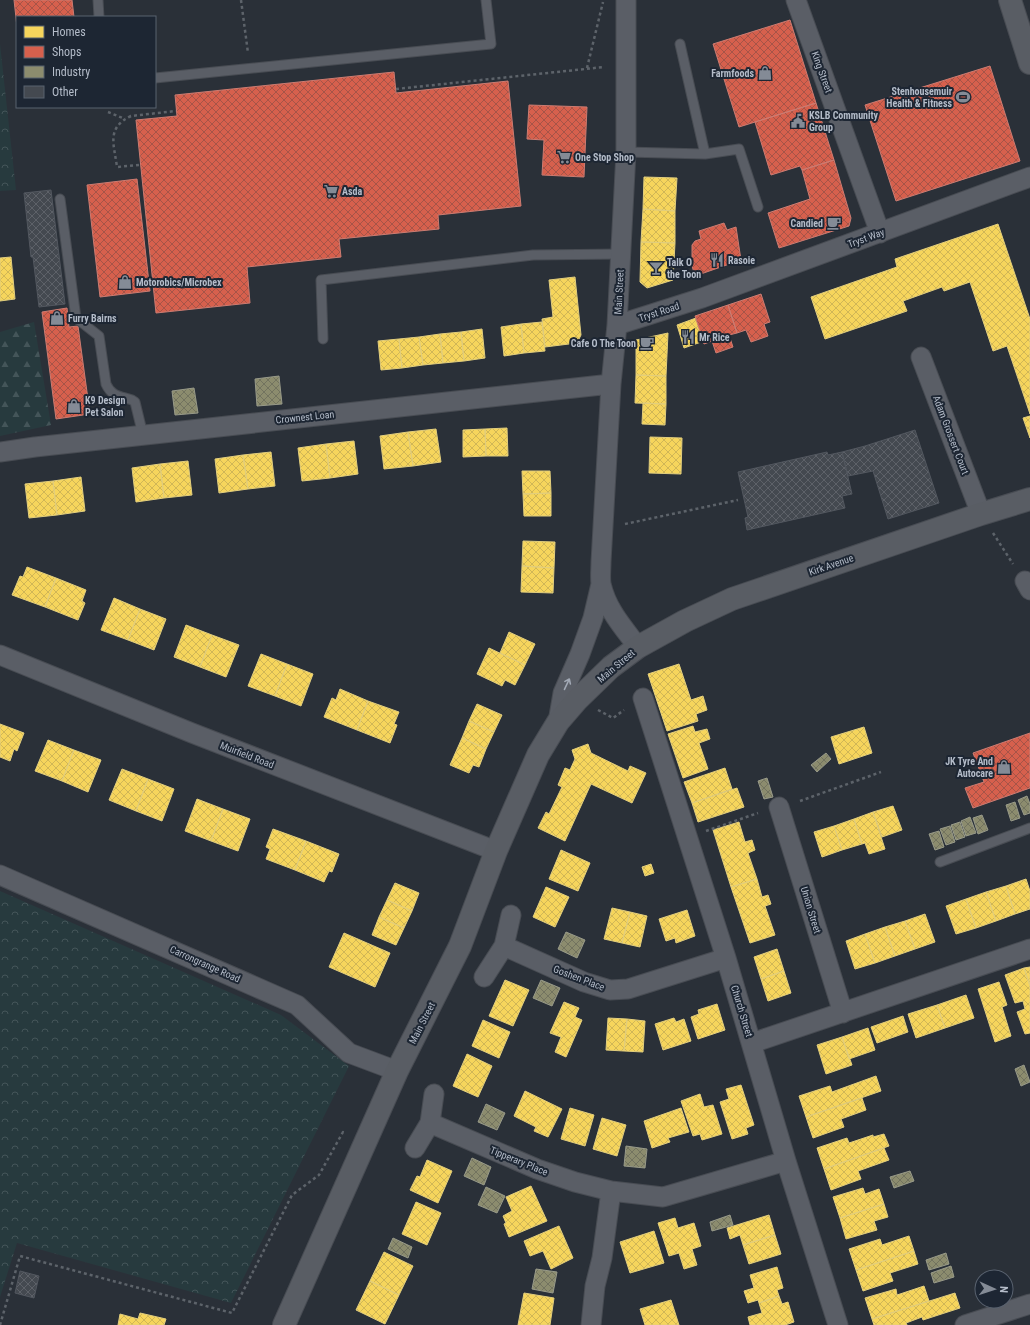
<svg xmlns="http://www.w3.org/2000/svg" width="1030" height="1325" viewBox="0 0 1030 1325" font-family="'Roboto Condensed',sans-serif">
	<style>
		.forest { fill: url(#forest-firs) }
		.park { fill: url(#park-crowns) }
		.homes { fill: url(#homes-cross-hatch); stroke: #e2ce7d }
		.shops { fill: url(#shops-cross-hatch); stroke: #cc7c72 }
		.industry { fill: url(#industry-cross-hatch); stroke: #989a89 }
		.building { fill: url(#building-cross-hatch); stroke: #52575f }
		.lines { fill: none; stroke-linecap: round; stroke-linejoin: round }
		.lane-casing { stroke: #484c53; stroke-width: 11 }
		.street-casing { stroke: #484c53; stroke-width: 21 }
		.secondary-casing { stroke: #484c53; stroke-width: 24 }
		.path { stroke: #5d636a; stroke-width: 2.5; stroke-dasharray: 3 3; stroke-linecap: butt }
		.lane { stroke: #5a5e66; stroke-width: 9 }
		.street { stroke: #5a5e66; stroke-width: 19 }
		.secondary { stroke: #595d64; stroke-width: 22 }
		.oneway { stroke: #a2a9b5 }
		.labels { text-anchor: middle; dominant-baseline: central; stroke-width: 4; stroke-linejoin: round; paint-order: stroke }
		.street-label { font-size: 10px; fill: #b4bcc9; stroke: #1d2633 }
		.poi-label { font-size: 10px; font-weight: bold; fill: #b4bcc9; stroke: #1d2633; text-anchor: start }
	</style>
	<defs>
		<pattern id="forest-firs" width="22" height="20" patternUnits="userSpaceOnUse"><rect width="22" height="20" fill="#273a3e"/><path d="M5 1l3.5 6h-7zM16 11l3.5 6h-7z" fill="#445559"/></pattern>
		<pattern id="park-crowns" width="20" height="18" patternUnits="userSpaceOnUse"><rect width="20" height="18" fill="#273a3e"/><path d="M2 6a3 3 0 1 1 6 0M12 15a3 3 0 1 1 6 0" fill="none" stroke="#445559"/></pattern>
		<pattern id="homes-cross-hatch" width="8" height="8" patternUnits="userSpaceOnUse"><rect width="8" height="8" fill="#f6d55c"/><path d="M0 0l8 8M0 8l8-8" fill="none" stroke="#d0b656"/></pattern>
		<pattern id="shops-cross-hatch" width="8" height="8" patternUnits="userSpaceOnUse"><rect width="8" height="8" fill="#d6604d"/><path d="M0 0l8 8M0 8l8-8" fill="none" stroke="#a65448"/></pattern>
		<pattern id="industry-cross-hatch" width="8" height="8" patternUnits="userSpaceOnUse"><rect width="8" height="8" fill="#8c8c6e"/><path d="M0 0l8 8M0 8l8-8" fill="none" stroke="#72735f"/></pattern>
		<pattern id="building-cross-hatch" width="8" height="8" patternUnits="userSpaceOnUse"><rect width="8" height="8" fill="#444950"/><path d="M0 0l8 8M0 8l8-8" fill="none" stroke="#5d6168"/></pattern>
	</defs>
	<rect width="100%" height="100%" fill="#2a3038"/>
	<!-- forest -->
	<path class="forest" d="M 34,322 L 51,425 L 0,436 L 0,332 Z"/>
	<!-- park -->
	<path class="park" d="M 0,44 L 16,190 L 0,191 Z
		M 0,891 L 281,1015 L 349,1066 L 231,1303 L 17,1243 L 0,1297 Z"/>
	<!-- homes -->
	<path class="homes" d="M 644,177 L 677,178 L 675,211 L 643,209 Z
		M 643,209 L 675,211 L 675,243 L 641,242 Z
		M 998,224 L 1030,319 L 1030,414 L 1007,346 L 993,351 L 970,282 L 944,291 L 942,287 L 903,301 L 907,311 L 825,339 L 811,297 L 897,267 L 895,259 Z
		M 641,242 L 675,243 L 673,280 L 647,288 L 640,282 Z
		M 11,257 L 15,299 L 0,301 L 0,258 Z
		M 575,277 L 581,335 L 577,343 L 545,347 L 542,319 L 553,317 L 549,280 Z
		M 696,318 L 704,341 L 684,348 L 677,325 Z
		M 542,322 L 545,351 L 524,353 L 521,324 Z
		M 521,324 L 524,353 L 504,356 L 501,327 Z
		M 482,329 L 485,358 L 464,361 L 461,332 Z
		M 461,332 L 464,361 L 443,363 L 440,334 Z
		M 668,333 L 666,376 L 636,375 L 636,340 Z
		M 440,334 L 443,363 L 423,365 L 419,337 Z
		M 419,337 L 423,365 L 402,368 L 399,339 Z
		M 399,339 L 402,368 L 381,370 L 378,341 Z
		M 636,375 L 666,376 L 666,404 L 635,403 Z
		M 643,403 L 666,404 L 665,425 L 642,424 Z
		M 1030,416 L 1030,438 L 1023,418 Z
		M 507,428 L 508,456 L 486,456 L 485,429 Z
		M 436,429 L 441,462 L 413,466 L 408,432 Z
		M 485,429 L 486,456 L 463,457 L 463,430 Z
		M 408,432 L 413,466 L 384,469 L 380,436 Z
		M 650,437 L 682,438 L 681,474 L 649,473 Z
		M 354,441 L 358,474 L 330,478 L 326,444 Z
		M 326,444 L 330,478 L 302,481 L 298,448 Z
		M 271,452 L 275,486 L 248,489 L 243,455 Z
		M 243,455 L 248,489 L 219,493 L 215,459 Z
		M 188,461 L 192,495 L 164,498 L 160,464 Z
		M 160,464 L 164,498 L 136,502 L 132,468 Z
		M 522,471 L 550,471 L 551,493 L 523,494 Z
		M 81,477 L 85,511 L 57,515 L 53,481 Z
		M 53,481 L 57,515 L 29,518 L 25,484 Z
		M 551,493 L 551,516 L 524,516 L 523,494 Z
		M 523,541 L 555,542 L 554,568 L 522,566 Z
		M 522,566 L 554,568 L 553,593 L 521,592 Z
		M 27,567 L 56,578 L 45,607 L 12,595 L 20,576 L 23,577 Z
		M 56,578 L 86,590 L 82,601 L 85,603 L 78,620 L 45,607 Z
		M 114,598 L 140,609 L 128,640 L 101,630 Z
		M 140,609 L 166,619 L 154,650 L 128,640 Z
		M 186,625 L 212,635 L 200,667 L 174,657 Z
		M 509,632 L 535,644 L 525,665 L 500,653 Z
		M 212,635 L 239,645 L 226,677 L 200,667 Z
		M 489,648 L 525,665 L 515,685 L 505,680 L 502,686 L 477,674 Z
		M 261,654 L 287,664 L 275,696 L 248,686 Z
		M 287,664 L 313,674 L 301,706 L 275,696 Z
		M 679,664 L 691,700 L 703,696 L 707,710 L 696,714 L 698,721 L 667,731 L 648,674 Z
		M 340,689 L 368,701 L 357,730 L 324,717 L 332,698 L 336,700 Z
		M 368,701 L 399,712 L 394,724 L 397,725 L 390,743 L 357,730 Z
		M 477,704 L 502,715 L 494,732 L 469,721 Z
		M 469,721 L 494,732 L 486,749 L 462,738 Z
		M 0,724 L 24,733 L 17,751 L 14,749 L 10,761 L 0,757 Z
		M 693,726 L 695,732 L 707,729 L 710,739 L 699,743 L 708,769 L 683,778 L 668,734 Z
		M 864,727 L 872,753 L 839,764 L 831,737 Z
		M 462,738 L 486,749 L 479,767 L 473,765 L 469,773 L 450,765 Z
		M 48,740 L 74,750 L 62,781 L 35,771 Z
		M 588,744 L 591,753 L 628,771 L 630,766 L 646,773 L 632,803 L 591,784 L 565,841 L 538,828 L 546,812 L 549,814 L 562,787 L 558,785 L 565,768 L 570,770 L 575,759 L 572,750 Z
		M 74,750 L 101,760 L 88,792 L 62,781 Z
		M 725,768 L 732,789 L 692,803 L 684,782 Z
		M 122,769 L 148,779 L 136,811 L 109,800 Z
		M 148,779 L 174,789 L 162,821 L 136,811 Z
		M 737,788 L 744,807 L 698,822 L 692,803 Z
		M 197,799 L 223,809 L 211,841 L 185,831 Z
		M 893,806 L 902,830 L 882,837 L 873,812 Z
		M 223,809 L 250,819 L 238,851 L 211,841 Z
		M 873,812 L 885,849 L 869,854 L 865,843 L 862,844 L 854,819 Z
		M 854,819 L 862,844 L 842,850 L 834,826 Z
		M 739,822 L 745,842 L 752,840 L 755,850 L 748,853 L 757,879 L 731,887 L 713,830 Z
		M 834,826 L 842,850 L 822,857 L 814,832 Z
		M 273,829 L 306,841 L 295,870 L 266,859 L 270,849 L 266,847 Z
		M 306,841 L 339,854 L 332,872 L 329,871 L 324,882 L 295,870 Z
		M 561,850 L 590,863 L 578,891 L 549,879 Z
		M 651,864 L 654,873 L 645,876 L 642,867 Z
		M 757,879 L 762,897 L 768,895 L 771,904 L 765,906 L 775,935 L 750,943 L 731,887 Z
		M 1026,879 L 1030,891 L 1030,909 L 1015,914 L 1006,886 Z
		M 395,883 L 419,893 L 412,911 L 387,900 Z
		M 1006,886 L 1015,914 L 996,921 L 986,892 Z
		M 546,887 L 569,897 L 555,927 L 533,917 Z
		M 986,892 L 996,921 L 976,928 L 966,899 Z
		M 966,899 L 976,928 L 956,934 L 946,906 Z
		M 387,900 L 412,911 L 404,928 L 379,917 Z
		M 612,908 L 630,912 L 622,943 L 604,939 Z
		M 687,910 L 695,936 L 676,943 L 675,938 L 666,941 L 659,919 Z
		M 630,912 L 647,916 L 640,947 L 622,943 Z
		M 925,914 L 935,942 L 915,949 L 905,921 Z
		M 379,917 L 404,928 L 396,945 L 372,935 Z
		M 905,921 L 915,949 L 895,956 L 885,927 Z
		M 885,927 L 895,956 L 875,963 L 865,934 Z
		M 344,933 L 390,953 L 375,987 L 329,967 Z
		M 865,934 L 875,963 L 855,969 L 846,941 Z
		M 777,949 L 784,971 L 761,979 L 754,957 Z
		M 1030,967 L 1030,986 L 1024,968 Z
		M 1024,968 L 1030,986 L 1030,1033 L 1025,1034 L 1017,1012 L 1025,1009 L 1023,1001 L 1015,1003 L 1005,975 Z
		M 784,971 L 791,993 L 768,1001 L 761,979 Z
		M 505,980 L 529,990 L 513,1026 L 489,1016 Z
		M 999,982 L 1007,1005 L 1002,1007 L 1011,1036 L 995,1042 L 978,989 Z
		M 966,995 L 974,1018 L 945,1028 L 937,1005 Z
		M 564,1002 L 579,1008 L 575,1017 L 582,1020 L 566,1057 L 555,1052 L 561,1037 L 550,1033 Z
		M 717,1004 L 725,1030 L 698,1039 L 691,1017 L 699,1014 L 698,1010 Z
		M 937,1005 L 945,1028 L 916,1038 L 908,1014 Z
		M 903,1016 L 908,1032 L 877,1043 L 871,1027 Z
		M 608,1018 L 627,1019 L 624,1051 L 606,1050 Z
		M 674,1018 L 676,1022 L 684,1019 L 691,1041 L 663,1050 L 655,1024 Z
		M 627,1019 L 645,1021 L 643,1052 L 624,1051 Z
		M 483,1020 L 510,1032 L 499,1058 L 472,1046 Z
		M 868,1028 L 875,1050 L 849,1059 L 842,1037 Z
		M 842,1037 L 852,1065 L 826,1074 L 817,1045 Z
		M 467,1054 L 492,1066 L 478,1097 L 453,1086 Z
		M 876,1076 L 881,1091 L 806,1117 L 799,1096 L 830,1086 L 832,1092 Z
		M 741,1085 L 754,1125 L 746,1128 L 748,1134 L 732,1139 L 720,1102 L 729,1099 L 726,1089 Z
		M 525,1091 L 562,1109 L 548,1137 L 534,1131 L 536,1127 L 514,1116 Z
		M 700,1094 L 704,1107 L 713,1105 L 722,1134 L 702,1140 L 700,1134 L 693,1136 L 681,1101 Z
		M 862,1098 L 866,1110 L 841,1119 L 844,1127 L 813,1138 L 806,1117 Z
		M 570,1108 L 594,1115 L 585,1146 L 561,1139 Z
		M 681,1108 L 689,1132 L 668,1138 L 670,1142 L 652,1148 L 644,1121 Z
		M 602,1118 L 626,1125 L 617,1156 L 593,1149 Z
		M 884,1134 L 889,1146 L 824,1169 L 817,1148 L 847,1138 L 849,1143 L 873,1135 L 873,1137 Z
		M 884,1148 L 889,1160 L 858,1171 L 861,1179 L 831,1190 L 824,1169 Z
		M 427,1160 L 452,1171 L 438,1203 L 410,1190 L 417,1176 L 420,1177 Z
		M 531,1186 L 547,1221 L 509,1237 L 504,1224 L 506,1223 L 503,1216 L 512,1211 L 506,1197 Z
		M 863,1188 L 865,1194 L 879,1189 L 884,1204 L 840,1218 L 833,1197 Z
		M 416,1202 L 441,1213 L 427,1245 L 402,1234 Z
		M 884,1204 L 888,1217 L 874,1221 L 877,1230 L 846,1239 L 840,1218 Z
		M 769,1215 L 775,1235 L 743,1245 L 740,1235 L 730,1239 L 727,1228 Z
		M 675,1218 L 678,1228 L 694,1223 L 701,1246 L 692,1249 L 697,1265 L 684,1269 L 679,1253 L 669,1256 L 658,1223 Z
		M 559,1226 L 573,1258 L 551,1269 L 543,1251 L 530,1256 L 524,1241 Z
		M 654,1231 L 664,1263 L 630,1273 L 620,1242 Z
		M 775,1235 L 781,1254 L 749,1264 L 743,1245 Z
		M 909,1236 L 914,1251 L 856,1270 L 849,1249 L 880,1239 L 882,1245 Z
		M 914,1251 L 918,1264 L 890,1273 L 893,1281 L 863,1291 L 856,1270 Z
		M 384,1252 L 413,1266 L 399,1295 L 370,1281 Z
		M 777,1267 L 783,1288 L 777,1290 L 779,1296 L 759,1303 L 758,1300 L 748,1303 L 744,1291 L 754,1288 L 750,1275 Z
		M 370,1281 L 399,1295 L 385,1324 L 356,1310 Z
		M 924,1286 L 929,1301 L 872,1319 L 865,1298 L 896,1289 L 897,1295 Z
		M 524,1293 L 554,1298 L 550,1325 L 518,1325 Z
		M 955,1293 L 960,1308 L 923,1320 L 922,1317 L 906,1323 L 907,1325 L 874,1325 L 872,1319 Z
		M 779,1296 L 782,1304 L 788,1302 L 794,1322 L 785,1325 L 750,1325 L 748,1317 L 762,1313 L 759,1303 Z
		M 671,1300 L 679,1325 L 645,1325 L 640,1309 Z
		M 140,1313 L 166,1319 L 164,1325 L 118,1325 L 120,1314 L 138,1319 Z"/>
	<!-- shops -->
	<path class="shops" d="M 14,0 L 72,0 L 74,17 L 17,17 L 17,27 Z
		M 790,20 L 816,103 L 739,127 L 713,44 Z
		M 990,66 L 1020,161 L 896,201 L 865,105 Z
		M 394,72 L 396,93 L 508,81 L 521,206 L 438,215 L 439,229 L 339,239 L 341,257 L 247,267 L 250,303 L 156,313 L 136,120 L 177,116 L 175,95 Z
		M 816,103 L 834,160 L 802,170 L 800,166 L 771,175 L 755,122 Z
		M 529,105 L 587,107 L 584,177 L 542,175 L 544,140 L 527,139 Z
		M 834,160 L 851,218 L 849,226 L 779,248 L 768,213 L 810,199 L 802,170 Z
		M 137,179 L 150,291 L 100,297 L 87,185 Z
		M 724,223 L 727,230 L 736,227 L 741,260 L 695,276 L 692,266 L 692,245 L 695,241 L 701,239 L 699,231 Z
		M 761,294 L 770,322 L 764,324 L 768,336 L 751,342 L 746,330 L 737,333 L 728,305 Z
		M 728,305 L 737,333 L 729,335 L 733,347 L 716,353 L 712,341 L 704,344 L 695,316 Z
		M 67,308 L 69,327 L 78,326 L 90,414 L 56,419 L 42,312 Z
		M 1030,733 L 1030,788 L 973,808 L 965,788 L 984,782 L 973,753 Z"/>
	<!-- industry -->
	<path class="industry" d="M 279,376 L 282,404 L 257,406 L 255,379 Z
		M 194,388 L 198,413 L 175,415 L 172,391 Z
		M 826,753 L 831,759 L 817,772 L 811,765 Z
		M 767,778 L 773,797 L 764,799 L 758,781 Z
		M 1027,796 L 1030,804 L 1030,813 L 1024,815 L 1018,800 Z
		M 1015,802 L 1020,818 L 1011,821 L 1006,805 Z
		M 982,815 L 988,830 L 978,834 L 973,818 Z
		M 970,817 L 976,833 L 966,836 L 961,821 Z
		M 960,822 L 965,837 L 956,840 L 951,825 Z
		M 950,826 L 955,842 L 946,845 L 940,829 Z
		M 939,831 L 944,847 L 935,850 L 929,834 Z
		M 566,932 L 585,940 L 577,958 L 558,949 Z
		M 541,980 L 560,988 L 552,1006 L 533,998 Z
		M 1024,1065 L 1030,1082 L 1021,1086 L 1015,1069 Z
		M 486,1104 L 505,1113 L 497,1130 L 478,1122 Z
		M 626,1146 L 647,1149 L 645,1168 L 624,1166 Z
		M 472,1158 L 491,1167 L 484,1185 L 464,1176 Z
		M 910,1171 L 914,1181 L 894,1188 L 890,1177 Z
		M 486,1187 L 505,1196 L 497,1213 L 478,1205 Z
		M 730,1215 L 733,1225 L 712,1231 L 710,1222 Z
		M 393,1238 L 412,1247 L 408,1258 L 388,1249 Z
		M 946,1253 L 949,1264 L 929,1270 L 926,1260 Z
		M 951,1266 L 954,1277 L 934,1283 L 931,1273 Z
		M 536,1269 L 557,1272 L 553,1293 L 532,1289 Z"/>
	<!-- building -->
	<path class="building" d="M 51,190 L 65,304 L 39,307 L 33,257 L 31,257 L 24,193 Z
		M 915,430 L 939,503 L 888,519 L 873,471 L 848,476 L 842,452 L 865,446 Z
		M 827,452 L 828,455 L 842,452 L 852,494 L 842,496 L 845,508 L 747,530 L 745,518 L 748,517 L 738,472 Z
		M 20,1271 L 39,1276 L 34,1298 L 15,1293 Z"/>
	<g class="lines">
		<defs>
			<path id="lane" d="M 98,0 L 99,17
				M 680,44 L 705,154
				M 155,78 L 491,44 L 486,0
				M 626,152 L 705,154 L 739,149 L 758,207
				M 60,199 L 76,318 L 99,336 L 106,384 C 112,397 120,396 132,400 L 135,402 L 143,435
				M 323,339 L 321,280 L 533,255 L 621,254
				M 940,862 L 1030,828"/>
			<path id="street" d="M 626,0 L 626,152 L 617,325 L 611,384 L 601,562 C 601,569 600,577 601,584 C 607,610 623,627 638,647
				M 796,0 L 880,233
				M 617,325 L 702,298 L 1030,177
				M 921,357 L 981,514
				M 0,452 L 35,447 L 611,384
				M 1025,581 L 1030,590
				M 0,655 L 192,733 L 496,851
				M 643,698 L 726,958 L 786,1161 L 838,1325
				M 558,722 L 563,693 L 580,654 L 593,618 L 601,584
				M 779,807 L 843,1013
				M 0,875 L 297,1005 L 349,1053 L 397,1071
				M 511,915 L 504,946 L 584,982 L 610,990 L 628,989 L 726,958
				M 484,977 L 504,946
				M 752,1043 L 1030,949
				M 434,1094 L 430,1123 L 537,1169 L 575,1182 L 611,1191 L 663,1197 L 786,1161
				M 415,1148 L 430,1123
				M 591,1325 L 595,1286 L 602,1258 L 611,1191
				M 965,1325 L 1030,1304"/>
			<path id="secondary" d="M 1010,0 L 1030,63
				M 284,1325 L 397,1071 L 460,946 L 496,851 L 538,755 L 558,722 L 577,700 L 611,667 L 638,647 L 685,621 L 732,599 L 981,514 L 1030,499"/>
		</defs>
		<!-- lane casing -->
		<use href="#lane" class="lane-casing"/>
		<!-- street casing -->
		<use href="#street" class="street-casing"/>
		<!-- secondary casing -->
		<use href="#secondary" class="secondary-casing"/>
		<!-- path -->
		<path class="path" d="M 241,0 L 248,53
			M 587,68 L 603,2
			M 396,89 L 604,67
			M 108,112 L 125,119
			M 139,165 L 117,167 C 114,144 106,128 131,116 L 176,111
			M 625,524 L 738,500
			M 993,533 L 1013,564
			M 598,710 L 613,718 L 624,710
			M 800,801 L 881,772
			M 706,831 L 758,813
			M 0,1325 L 20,1256 L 232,1313 L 292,1195 L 319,1175 L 343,1132 L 344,1133"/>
		<!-- lane -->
		<use href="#lane" class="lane"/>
		<!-- street -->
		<use href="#street" class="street"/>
		<!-- secondary -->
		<use href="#secondary" class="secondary"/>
	</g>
	<!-- one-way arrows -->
	<defs><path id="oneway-shaft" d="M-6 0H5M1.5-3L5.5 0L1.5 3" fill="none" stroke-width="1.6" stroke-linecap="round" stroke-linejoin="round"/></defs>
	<use class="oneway" href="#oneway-shaft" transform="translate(567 684) rotate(-65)"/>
	<!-- icons -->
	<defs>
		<symbol id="shop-bare" viewBox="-9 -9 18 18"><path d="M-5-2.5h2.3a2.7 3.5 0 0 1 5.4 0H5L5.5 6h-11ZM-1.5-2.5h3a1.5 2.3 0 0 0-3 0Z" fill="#848b96" stroke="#1d2633" stroke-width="2.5" paint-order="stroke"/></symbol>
		<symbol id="stadium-bare" viewBox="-9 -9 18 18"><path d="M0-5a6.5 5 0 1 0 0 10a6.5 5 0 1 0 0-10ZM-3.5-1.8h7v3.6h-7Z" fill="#848b96" stroke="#1d2633" stroke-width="2.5" paint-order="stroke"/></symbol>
		<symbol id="civic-bare" viewBox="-9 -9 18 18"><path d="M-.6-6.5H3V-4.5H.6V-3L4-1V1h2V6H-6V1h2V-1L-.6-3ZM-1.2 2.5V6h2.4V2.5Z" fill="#848b96" stroke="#1d2633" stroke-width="2.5" paint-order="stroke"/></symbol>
		<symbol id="supermarket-bare" viewBox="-9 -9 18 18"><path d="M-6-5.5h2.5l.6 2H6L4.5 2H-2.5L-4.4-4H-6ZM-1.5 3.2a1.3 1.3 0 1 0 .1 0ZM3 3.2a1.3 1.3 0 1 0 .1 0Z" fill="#848b96" stroke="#1d2633" stroke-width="2.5" paint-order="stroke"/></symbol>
		<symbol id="cafe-bare" viewBox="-9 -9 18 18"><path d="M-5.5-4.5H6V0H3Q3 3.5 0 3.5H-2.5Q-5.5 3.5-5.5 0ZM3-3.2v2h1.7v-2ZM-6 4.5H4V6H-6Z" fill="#848b96" stroke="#1d2633" stroke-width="2.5" paint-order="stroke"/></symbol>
		<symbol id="restaurant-bare" viewBox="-9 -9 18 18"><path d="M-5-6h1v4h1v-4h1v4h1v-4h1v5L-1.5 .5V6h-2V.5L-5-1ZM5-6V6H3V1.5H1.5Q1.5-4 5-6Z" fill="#848b96" stroke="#1d2633" stroke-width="2.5" paint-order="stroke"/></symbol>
		<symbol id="bar-bare" viewBox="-9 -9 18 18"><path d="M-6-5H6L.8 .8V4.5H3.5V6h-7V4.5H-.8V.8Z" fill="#848b96" stroke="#1d2633" stroke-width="2.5" paint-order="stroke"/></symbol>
	</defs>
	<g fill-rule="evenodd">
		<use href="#shop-bare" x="755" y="63" width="20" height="20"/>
		<use href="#stadium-bare" x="953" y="87" width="20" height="20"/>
		<use href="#civic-bare" x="788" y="111" width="20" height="20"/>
		<use href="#supermarket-bare" x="554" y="147" width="20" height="20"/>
		<use href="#supermarket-bare" x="321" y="181" width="20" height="20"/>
		<use href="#cafe-bare" x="824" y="213" width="20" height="20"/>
		<use href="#restaurant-bare" x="707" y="250" width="20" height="20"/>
		<use href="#bar-bare" x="646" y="258" width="20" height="20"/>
		<use href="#shop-bare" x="115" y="272" width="20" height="20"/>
		<use href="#shop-bare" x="47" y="308" width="20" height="20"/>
		<use href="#restaurant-bare" x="678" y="327" width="20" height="20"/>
		<use href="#cafe-bare" x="637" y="333" width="20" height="20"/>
		<use href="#shop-bare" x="64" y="396" width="20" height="20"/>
		<use href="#shop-bare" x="994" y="757" width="20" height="20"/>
	</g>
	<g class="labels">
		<!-- street labels -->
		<g class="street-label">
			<text transform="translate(822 72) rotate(70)">King Street</text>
			<text transform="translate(866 238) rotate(-20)">Tryst Way</text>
			<text transform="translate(619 292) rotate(-87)">Main Street</text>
			<text transform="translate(659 312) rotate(-18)">Tryst Road</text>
			<text transform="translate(305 417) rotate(-6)">Crownest Loan</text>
			<text transform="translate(951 435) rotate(69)">Adam Grossert Court</text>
			<text transform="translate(831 565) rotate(-19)">Kirk Avenue</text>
			<text transform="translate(616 666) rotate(-40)">Main Street</text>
			<text transform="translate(247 755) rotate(21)">Muirfield Road</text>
			<text transform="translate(811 910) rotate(73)">Union Street</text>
			<text transform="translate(205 964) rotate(24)">Carrongrange Road</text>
			<text transform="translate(579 978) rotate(21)">Goshen Place</text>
			<text transform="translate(742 1011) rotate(73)">Church Street</text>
			<text transform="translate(422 1023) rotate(-63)">Main Street</text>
			<text transform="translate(519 1161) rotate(22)">Tipperary Place</text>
		</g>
		<!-- poi labels -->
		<g class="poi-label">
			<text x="754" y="73" text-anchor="end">Farmfoods</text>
			<text x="952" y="91" text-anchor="end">Stenhousemuir<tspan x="952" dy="12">Health &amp; Fitness</tspan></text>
			<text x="809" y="115">KSLB Community<tspan x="809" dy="12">Group</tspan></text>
			<text x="575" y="157">One Stop Shop</text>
			<text x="342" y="191">Asda</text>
			<text x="823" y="223" text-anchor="end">Candied</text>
			<text x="728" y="260">Rasoie</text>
			<text x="667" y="262">Talk O<tspan x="667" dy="12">the Toon</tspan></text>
			<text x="136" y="282">Motorobics/Microbex</text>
			<text x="68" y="318">Furry Bairns</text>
			<text x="699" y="337">Mr Rice</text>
			<text x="636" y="343" text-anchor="end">Cafe O The Toon</text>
			<text x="85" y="400">K9 Design<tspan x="85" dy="12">Pet Salon</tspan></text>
			<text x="993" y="761" text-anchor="end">JK Tyre And<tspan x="993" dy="12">Autocare</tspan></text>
		</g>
	</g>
	<!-- legend -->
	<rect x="16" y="16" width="140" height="92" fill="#1d2633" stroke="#59626f"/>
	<rect x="24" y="26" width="20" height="12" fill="#f6d55c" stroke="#59626f"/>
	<text x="52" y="36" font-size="12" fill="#b4bcc9">Homes</text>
	<rect x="24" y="46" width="20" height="12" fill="#d6604d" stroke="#59626f"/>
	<text x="52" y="56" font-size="12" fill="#b4bcc9">Shops</text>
	<rect x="24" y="66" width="20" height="12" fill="#8c8c6e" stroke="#59626f"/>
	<text x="52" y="76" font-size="12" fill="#b4bcc9">Industry</text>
	<rect x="24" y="86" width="20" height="12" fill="#444950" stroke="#59626f"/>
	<text x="52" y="96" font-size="12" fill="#b4bcc9">Other</text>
	<!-- north arrow -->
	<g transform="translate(994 1289) rotate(93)"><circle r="19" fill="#1d2633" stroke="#59626f"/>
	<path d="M0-3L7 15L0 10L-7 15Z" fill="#848b96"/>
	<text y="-6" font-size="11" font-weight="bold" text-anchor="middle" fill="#b4bcc9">N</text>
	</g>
</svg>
